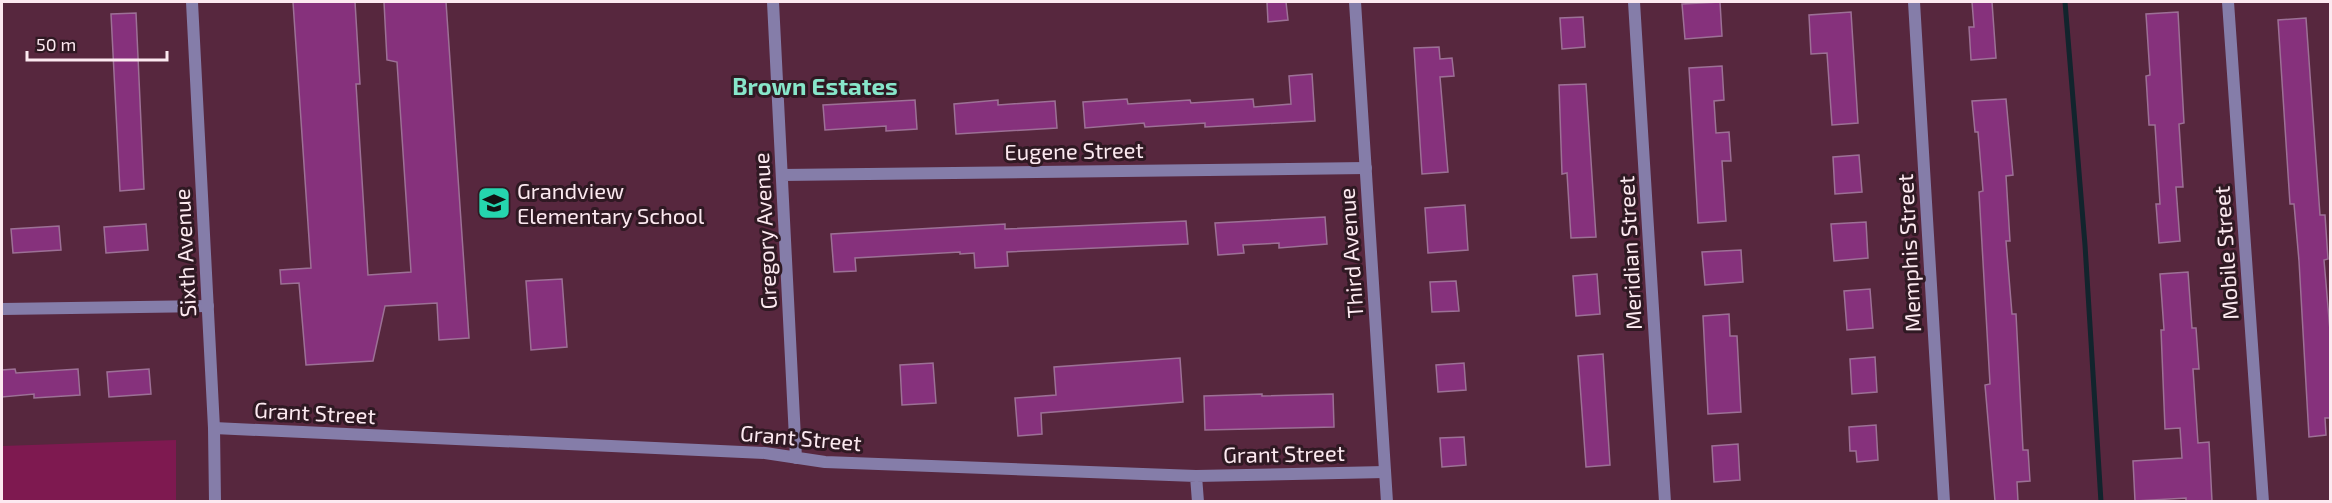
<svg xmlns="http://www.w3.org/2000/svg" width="2332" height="503" viewBox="0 0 2332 503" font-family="'Exo 2',sans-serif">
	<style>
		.green { fill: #7e1950 }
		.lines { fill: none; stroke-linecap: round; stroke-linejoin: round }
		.stream { stroke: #12242d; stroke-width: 5 }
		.building { fill: #86317c; stroke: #9d7096; stroke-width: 1.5 }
		.minor { stroke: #857da9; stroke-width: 12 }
		.tertiary { stroke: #857da9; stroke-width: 12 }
		.labels { text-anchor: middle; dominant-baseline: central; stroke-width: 6; stroke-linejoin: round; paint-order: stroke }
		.street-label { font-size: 22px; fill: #fce9f0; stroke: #2f1923 }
		.poi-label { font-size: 22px; fill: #fce9f0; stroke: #2f1923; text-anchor: start }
		.neighbourhood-label { font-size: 24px; font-weight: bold; fill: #87e6ca; stroke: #2f1923 }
	</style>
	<rect width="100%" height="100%" fill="#57273e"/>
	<!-- green -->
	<path class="green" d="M 176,440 L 176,501 L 2,501 L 2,446 Z"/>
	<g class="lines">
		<!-- stream -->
		<path class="stream" d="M 2065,2 L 2085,245 L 2101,502"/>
	</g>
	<!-- building -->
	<path class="building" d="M 293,2 L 355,2 L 360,84 L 356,84 L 368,275 L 411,272 L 397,62 L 387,60 L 384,2 L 446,2 L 469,338 L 439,340 L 437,303 L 385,306 L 373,361 L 306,365 L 299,283 L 281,284 L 280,270 L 311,268 Z
		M 1267,2 L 1286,2 L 1288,20 L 1268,22 Z
		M 1720,2 L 1722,36 L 1685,39 L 1682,4 Z
		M 1972,2 L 1992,2 L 1996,58 L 1971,60 L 1969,27 L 1974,27 Z
		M 1851,12 L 1858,123 L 1832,125 L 1827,53 L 1811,54 L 1809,15 Z
		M 2178,12 L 2184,123 L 2179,124 L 2183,187 L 2176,187 L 2180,241 L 2159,243 L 2156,204 L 2160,204 L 2155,125 L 2149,125 L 2146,76 L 2150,75 L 2146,14 Z
		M 136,13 L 144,189 L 120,191 L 111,14 Z
		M 1583,17 L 1585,47 L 1562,49 L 1560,18 Z
		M 2306,18 L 2320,215 L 2325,215 L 2328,259 L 2324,260 L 2331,342 L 2331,418 L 2325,418 L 2326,435 L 2309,437 L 2299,261 L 2294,204 L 2290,204 L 2278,20 Z
		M 1439,47 L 1440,59 L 1452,58 L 1454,76 L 1440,77 L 1448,172 L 1422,174 L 1414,48 Z
		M 1722,66 L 1724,100 L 1714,101 L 1716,133 L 1729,132 L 1731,161 L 1722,161 L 1726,221 L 1698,223 L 1689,68 Z
		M 1312,74 L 1315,121 L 1205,127 L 1205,123 L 1145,127 L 1144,123 L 1085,128 L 1083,102 L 1127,99 L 1128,104 L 1190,100 L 1191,103 L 1253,99 L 1254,107 L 1291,104 L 1289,76 Z
		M 1586,84 L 1596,237 L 1571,238 L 1567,173 L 1562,174 L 1559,85 Z
		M 2006,99 L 2013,175 L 2006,176 L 2010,241 L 2006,241 L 2012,314 L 2016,314 L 2023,450 L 2028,450 L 2030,481 L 2017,482 L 2018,501 L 1995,501 L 1985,385 L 1990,384 L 1979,192 L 1983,191 L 1978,132 L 1975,132 L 1972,101 Z
		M 915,100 L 917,129 L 886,131 L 886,126 L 825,130 L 823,105 Z
		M 998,100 L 998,105 L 1055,101 L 1057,128 L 956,134 L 954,104 Z
		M 1859,155 L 1862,192 L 1835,194 L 1833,157 Z
		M 1465,205 L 1468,250 L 1428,253 L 1425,208 Z
		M 1325,217 L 1327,244 L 1279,248 L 1279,243 L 1243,245 L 1244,253 L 1218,255 L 1215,223 Z
		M 1186,221 L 1188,244 L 1007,252 L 1008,266 L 975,268 L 974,253 L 960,254 L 960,252 L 855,258 L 856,271 L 834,272 L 831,234 L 1005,224 L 1005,229 Z
		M 1866,222 L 1868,258 L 1834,261 L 1831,224 Z
		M 146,224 L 148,250 L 106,253 L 104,227 Z
		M 59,226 L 61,250 L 13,253 L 11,229 Z
		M 1741,250 L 1743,282 L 1705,285 L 1702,252 Z
		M 2188,272 L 2192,328 L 2196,328 L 2199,369 L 2193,369 L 2198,443 L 2209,442 L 2212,501 L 2186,501 L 2186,498 L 2135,501 L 2133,461 L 2182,458 L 2180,428 L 2165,429 L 2161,330 L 2164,330 L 2160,274 Z
		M 1597,274 L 1600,314 L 1576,316 L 1573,276 Z
		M 562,279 L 567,347 L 531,350 L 526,281 Z
		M 1456,281 L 1459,311 L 1432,312 L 1430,282 Z
		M 1870,289 L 1873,328 L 1847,330 L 1844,291 Z
		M 1729,314 L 1730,336 L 1737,336 L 1741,412 L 1708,414 L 1703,316 Z
		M 1603,354 L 1610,465 L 1586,467 L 1578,356 Z
		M 1875,357 L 1877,392 L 1852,394 L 1850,359 Z
		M 1180,358 L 1183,402 L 1041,413 L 1042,434 L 1018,436 L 1015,398 L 1056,395 L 1054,367 Z
		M 933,363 L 936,403 L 902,405 L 900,365 Z
		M 1464,363 L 1466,390 L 1438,392 L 1436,365 Z
		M 15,369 L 16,373 L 78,369 L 80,395 L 34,398 L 34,394 L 2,397 L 2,370 Z
		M 149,369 L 151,394 L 109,397 L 107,372 Z
		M 1262,394 L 1262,396 L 1333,394 L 1334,427 L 1205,430 L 1204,396 Z
		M 1876,425 L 1878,460 L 1857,462 L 1856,451 L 1850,451 L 1849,427 Z
		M 1464,437 L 1466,465 L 1442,467 L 1440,438 Z
		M 1738,444 L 1740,480 L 1714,482 L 1712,446 Z"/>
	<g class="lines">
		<!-- minor -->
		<path class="minor" d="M 773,2 L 796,458
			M 1634,2 L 1665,502
			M 1914,2 L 1944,502
			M 2228,2 L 2263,502
			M 782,175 L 1366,168
			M 2,309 L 208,306
			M 214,428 L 765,453 L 825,462 L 1196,476 L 1385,472
			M 1196,476 L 1198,502"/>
		<!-- tertiary -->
		<path class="tertiary" d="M 192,2 L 214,428 L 215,502
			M 1355,2 L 1387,502"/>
	</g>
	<!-- icons -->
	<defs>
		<symbol id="school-square" viewBox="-11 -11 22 22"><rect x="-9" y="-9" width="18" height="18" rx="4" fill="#25d5ae" stroke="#2f1923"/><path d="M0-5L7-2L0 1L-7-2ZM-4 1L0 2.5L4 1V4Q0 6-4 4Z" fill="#111"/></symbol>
	</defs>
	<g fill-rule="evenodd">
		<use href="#school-square" x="475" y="184" width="38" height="38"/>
	</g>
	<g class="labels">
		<!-- street labels -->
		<g class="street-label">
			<text transform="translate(1074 150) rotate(-1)">Eugene Street</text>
			<text transform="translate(764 231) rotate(-93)">Gregory Avenue</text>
			<text transform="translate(184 253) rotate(-93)">Sixth Avenue</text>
			<text transform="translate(1350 253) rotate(-94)">Third Avenue</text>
			<text transform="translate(1629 253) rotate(-93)">Meridian Street</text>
			<text transform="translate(1908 253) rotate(-93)">Memphis Street</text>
			<text transform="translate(2225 253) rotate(-94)">Mobile Street</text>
			<text transform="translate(315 412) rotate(3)">Grant Street</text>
			<text transform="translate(801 437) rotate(5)">Grant Street</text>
			<text transform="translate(1284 453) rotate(-1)">Grant Street</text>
		</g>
		<!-- poi labels -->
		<g class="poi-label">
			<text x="517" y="190">Grandview<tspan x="517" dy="25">Elementary School</tspan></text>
		</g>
		<!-- neighbourhood labels -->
		<g class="neighbourhood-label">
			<text x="815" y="85">Brown Estates</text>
		</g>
	</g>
	<!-- border -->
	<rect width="2332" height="503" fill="none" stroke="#fce9f0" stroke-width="6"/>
	<!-- scale -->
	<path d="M27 51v9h140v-9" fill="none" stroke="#fce9f0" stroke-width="3"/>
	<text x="36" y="51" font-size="18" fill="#fce9f0" stroke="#2f1923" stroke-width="4.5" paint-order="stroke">50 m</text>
</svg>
